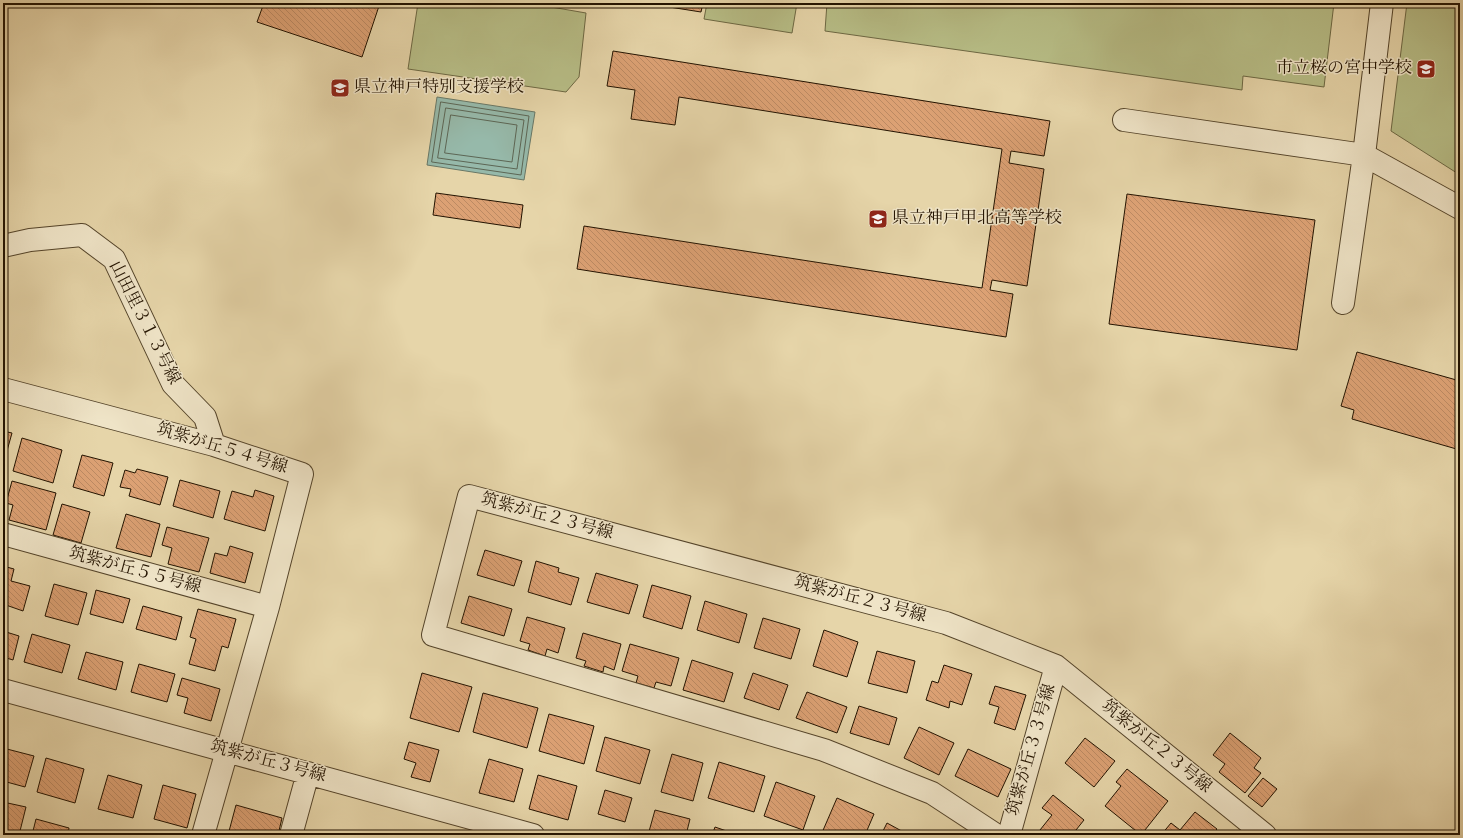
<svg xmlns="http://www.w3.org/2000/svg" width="1463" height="838" viewBox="0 0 1463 838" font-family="'Sorts Mill Goudy','Noto Serif JP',serif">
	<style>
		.grass { fill: #b7bd86; stroke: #6d6843 }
		.water { fill: #96b9aa; stroke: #687766 }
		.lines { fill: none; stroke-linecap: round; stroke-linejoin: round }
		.shore { stroke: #5c6655; stroke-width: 1 }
		.building { fill: url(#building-back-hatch); stroke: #231300 }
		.minor-casing { stroke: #54442a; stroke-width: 24 }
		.minor { stroke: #efe4c7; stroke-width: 22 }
		.labels { text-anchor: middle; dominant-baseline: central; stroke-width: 3; stroke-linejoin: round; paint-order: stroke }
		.poi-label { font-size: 17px; fill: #231300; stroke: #efe4c7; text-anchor: start }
		.street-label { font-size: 17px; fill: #231300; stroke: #efe4c7 }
	</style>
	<defs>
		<pattern id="building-back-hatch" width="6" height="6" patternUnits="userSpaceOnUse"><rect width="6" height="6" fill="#dca174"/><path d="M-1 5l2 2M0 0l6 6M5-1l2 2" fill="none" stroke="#bc8a63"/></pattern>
	</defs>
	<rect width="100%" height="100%" fill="#e6d5a9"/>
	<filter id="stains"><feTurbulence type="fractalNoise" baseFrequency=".005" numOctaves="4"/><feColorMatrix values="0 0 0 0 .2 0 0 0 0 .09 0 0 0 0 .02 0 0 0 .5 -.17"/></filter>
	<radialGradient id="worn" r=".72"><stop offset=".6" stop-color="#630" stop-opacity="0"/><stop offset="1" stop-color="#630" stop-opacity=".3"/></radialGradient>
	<!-- grass -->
	<path class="grass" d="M 418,3 L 528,3 L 586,13 L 579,77 L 566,92 L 408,69 Z
		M 707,3 L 797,3 L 792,33 L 704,19 Z
		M 827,3 L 1334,3 L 1324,87 L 1243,76 L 1242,90 L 825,31 Z
		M 1407,3 L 1460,3 L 1460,175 L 1391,131 Z"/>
	<!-- water -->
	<path class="water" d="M 437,97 L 535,112 L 524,180 L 427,165 Z"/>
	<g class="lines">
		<!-- shore -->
		<path class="shore" d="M 441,102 L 529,116 L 521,175 L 432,162 Z
			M 446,108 L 524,120 L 517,169 L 438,158 Z
			M 451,115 L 517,125 L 512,162 L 445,153 Z"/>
	</g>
	<!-- building -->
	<path class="building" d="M 264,3 L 380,3 L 362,57 L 257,22 Z
		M 644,3 L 703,3 L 701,12 Z
		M 613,51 L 1050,121 L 1044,156 L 1011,151 L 1009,163 L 1044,169 L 1027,286 L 992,280 L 990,290 L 1013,294 L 1006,337 L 577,269 L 584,226 L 982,288 L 1002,149 L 679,97 L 675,125 L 631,119 L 635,90 L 607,86 Z
		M 436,193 L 523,205 L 520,228 L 433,215 Z
		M 1127,194 L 1315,220 L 1297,350 L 1109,324 Z
		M 1357,352 L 1460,381 L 1460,450 L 1352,419 L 1354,410 L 1341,406 Z
		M 3,431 L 12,433 L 3,465 Z
		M 22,438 L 62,450 L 53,483 L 13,471 Z
		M 82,455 L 113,463 L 104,496 L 73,487 Z
		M 137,469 L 168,477 L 160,505 L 129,496 L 131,489 L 120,487 L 125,470 L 135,473 Z
		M 180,480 L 220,491 L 213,518 L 173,506 Z
		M 12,481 L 56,493 L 46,530 L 9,520 L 13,505 L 6,503 Z
		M 255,490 L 274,496 L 265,531 L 224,519 L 232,491 L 253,497 Z
		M 62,504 L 90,512 L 81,543 L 53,535 Z
		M 126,514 L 160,524 L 151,557 L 116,548 Z
		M 167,527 L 209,538 L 199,572 L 168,564 L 172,548 L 162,545 Z
		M 230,546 L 253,553 L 245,583 L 210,573 L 215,553 L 227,556 Z
		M 485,550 L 522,561 L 514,586 L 477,575 Z
		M 536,561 L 559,568 L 558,572 L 579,578 L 571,605 L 528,592 Z
		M 3,566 L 14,569 L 11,581 L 30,586 L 23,611 L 3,604 Z
		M 596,573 L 638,585 L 629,614 L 587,602 Z
		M 54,584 L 87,593 L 78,625 L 45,616 Z
		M 652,585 L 691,596 L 682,629 L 643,617 Z
		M 96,590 L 130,599 L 123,623 L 90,614 Z
		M 469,596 L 512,609 L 504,636 L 461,623 Z
		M 705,601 L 747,614 L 739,643 L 697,630 Z
		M 143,606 L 182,617 L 176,640 L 136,629 Z
		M 198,609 L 236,619 L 228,648 L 222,646 L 215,671 L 189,664 L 196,639 L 190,637 Z
		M 527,617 L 565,628 L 558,653 L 547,649 L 545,656 L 528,650 L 530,644 L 520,641 Z
		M 763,618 L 800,629 L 791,659 L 754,648 Z
		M 824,630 L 858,642 L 847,677 L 813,666 Z
		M 3,631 L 19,636 L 13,660 L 3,657 Z
		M 583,633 L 621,644 L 614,670 L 604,666 L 603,672 L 584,666 L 586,661 L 576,658 Z
		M 32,634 L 70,645 L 62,673 L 24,662 Z
		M 630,644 L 679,658 L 671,686 L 656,682 L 654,688 L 636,683 L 638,676 L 622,671 Z
		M 877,651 L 915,661 L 907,693 L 868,683 Z
		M 86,652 L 123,662 L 116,690 L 78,679 Z
		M 692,660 L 733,673 L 724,702 L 683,690 Z
		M 139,664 L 175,674 L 167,702 L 131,692 Z
		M 944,665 L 972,674 L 962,705 L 950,701 L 949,708 L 926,700 L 932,681 L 938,683 Z
		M 422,673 L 472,687 L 459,732 L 410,718 Z
		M 753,673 L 788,685 L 779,710 L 744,698 Z
		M 182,678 L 220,689 L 211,721 L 184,713 L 188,698 L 177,695 Z
		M 995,686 L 1026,695 L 1015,730 L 994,723 L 999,707 L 989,704 Z
		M 807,692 L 847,707 L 837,733 L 796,718 Z
		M 483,693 L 538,708 L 527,748 L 473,732 Z
		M 859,706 L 897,718 L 889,745 L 850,733 Z
		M 549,714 L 594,726 L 584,764 L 539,751 Z
		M 919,727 L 954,743 L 939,775 L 904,758 Z
		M 1230,733 L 1261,758 L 1254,768 L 1261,773 L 1245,793 L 1219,772 L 1225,764 L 1213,755 Z
		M 605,737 L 650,750 L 640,784 L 596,771 Z
		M 1085,738 L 1115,761 L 1094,787 L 1065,763 Z
		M 409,742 L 439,750 L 430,782 L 411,777 L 416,763 L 404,759 Z
		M 3,748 L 34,756 L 25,787 L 3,781 Z
		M 968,749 L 1011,769 L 998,797 L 955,776 Z
		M 672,754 L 703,763 L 693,801 L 661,792 Z
		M 46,758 L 84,769 L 75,803 L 37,792 Z
		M 489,759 L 523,769 L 514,802 L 479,793 Z
		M 719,762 L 765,776 L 754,812 L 708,798 Z
		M 1127,769 L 1168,801 L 1141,835 L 1105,806 L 1121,786 L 1116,782 Z
		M 108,775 L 142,785 L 133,818 L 98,809 Z
		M 538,775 L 577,786 L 568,820 L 529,809 Z
		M 1263,778 L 1277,789 L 1262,807 L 1248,796 Z
		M 776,782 L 815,796 L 803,830 L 764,816 Z
		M 163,785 L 196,794 L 187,828 L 154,819 Z
		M 605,790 L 632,798 L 625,822 L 598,814 Z
		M 1053,795 L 1084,820 L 1072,835 L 1036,835 L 1052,815 L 1042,808 Z
		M 837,798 L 874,814 L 865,835 L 821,835 Z
		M 3,802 L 26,807 L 19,835 L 3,835 Z
		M 236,805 L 282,818 L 278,835 L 228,835 Z
		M 655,810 L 690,819 L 686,835 L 648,835 Z
		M 1195,812 L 1217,829 L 1212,835 L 1161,835 L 1171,823 L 1180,830 Z
		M 36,819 L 69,828 L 68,835 L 32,835 Z
		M 887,823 L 909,835 L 881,835 Z
		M 715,827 L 738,835 L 712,835 Z"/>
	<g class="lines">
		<defs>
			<path id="minor" d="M 1382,3 L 1364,155 L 1460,208
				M 1124,120 L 1364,155 L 1343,303
				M 3,246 L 30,240 L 82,235 L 114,259 L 173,384 L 205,417 L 214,445
				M 3,389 L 214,445 L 302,474 L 268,607 L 203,835
				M 3,534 L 268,607
				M 3,690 L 533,835
				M 291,835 L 308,773
				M 996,835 L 932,793 L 824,750 L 433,635 L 469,496 L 946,623 L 1056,666 L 1265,835
				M 1009,835 L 1056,666"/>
		</defs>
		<!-- minor casing -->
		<use href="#minor" class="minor-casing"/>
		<!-- minor -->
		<use href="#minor" class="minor"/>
	</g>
	<!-- icons -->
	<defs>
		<symbol id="school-square" viewBox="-11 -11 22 22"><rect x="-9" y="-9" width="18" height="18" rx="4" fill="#8f2418" stroke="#efe4c7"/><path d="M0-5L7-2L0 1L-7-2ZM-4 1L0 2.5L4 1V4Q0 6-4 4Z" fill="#fff"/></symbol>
	</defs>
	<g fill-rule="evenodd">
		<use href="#school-square" x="1415" y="58" width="22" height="22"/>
		<use href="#school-square" x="329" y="77" width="22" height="22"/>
		<use href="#school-square" x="867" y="208" width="22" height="22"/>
	</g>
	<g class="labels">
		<!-- poi labels -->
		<g class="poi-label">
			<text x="1412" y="69" text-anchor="end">市立桜の宮中学校</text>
			<text x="354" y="88">県立神戸特別支援学校</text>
			<text x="892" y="219">県立神戸甲北高等学校</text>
		</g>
		<!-- street labels -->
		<g class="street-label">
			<text transform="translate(144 323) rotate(63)">山田里３１３号線</text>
			<text transform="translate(222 449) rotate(17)">筑紫が丘５４号線</text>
			<text transform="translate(547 517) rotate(15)">筑紫が丘２３号線</text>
			<text transform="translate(135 571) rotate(15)">筑紫が丘５５号線</text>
			<text transform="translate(860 600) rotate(15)">筑紫が丘２３号線</text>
			<text transform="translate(1156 747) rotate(39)">筑紫が丘２３号線</text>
			<text transform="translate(1032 750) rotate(-74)">筑紫が丘３３号線</text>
			<text transform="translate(268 762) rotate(15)">筑紫が丘３号線</text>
		</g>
	</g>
	<!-- margin -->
	<rect width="1463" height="838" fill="none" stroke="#e6d5a9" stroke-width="16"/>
	<rect x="4" y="4" width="1455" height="830" fill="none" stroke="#231300" stroke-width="2"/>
	<rect x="8" y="8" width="1447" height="822" fill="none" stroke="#231300"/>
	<rect width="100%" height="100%" filter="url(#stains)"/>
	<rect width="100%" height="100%" fill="url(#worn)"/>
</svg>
